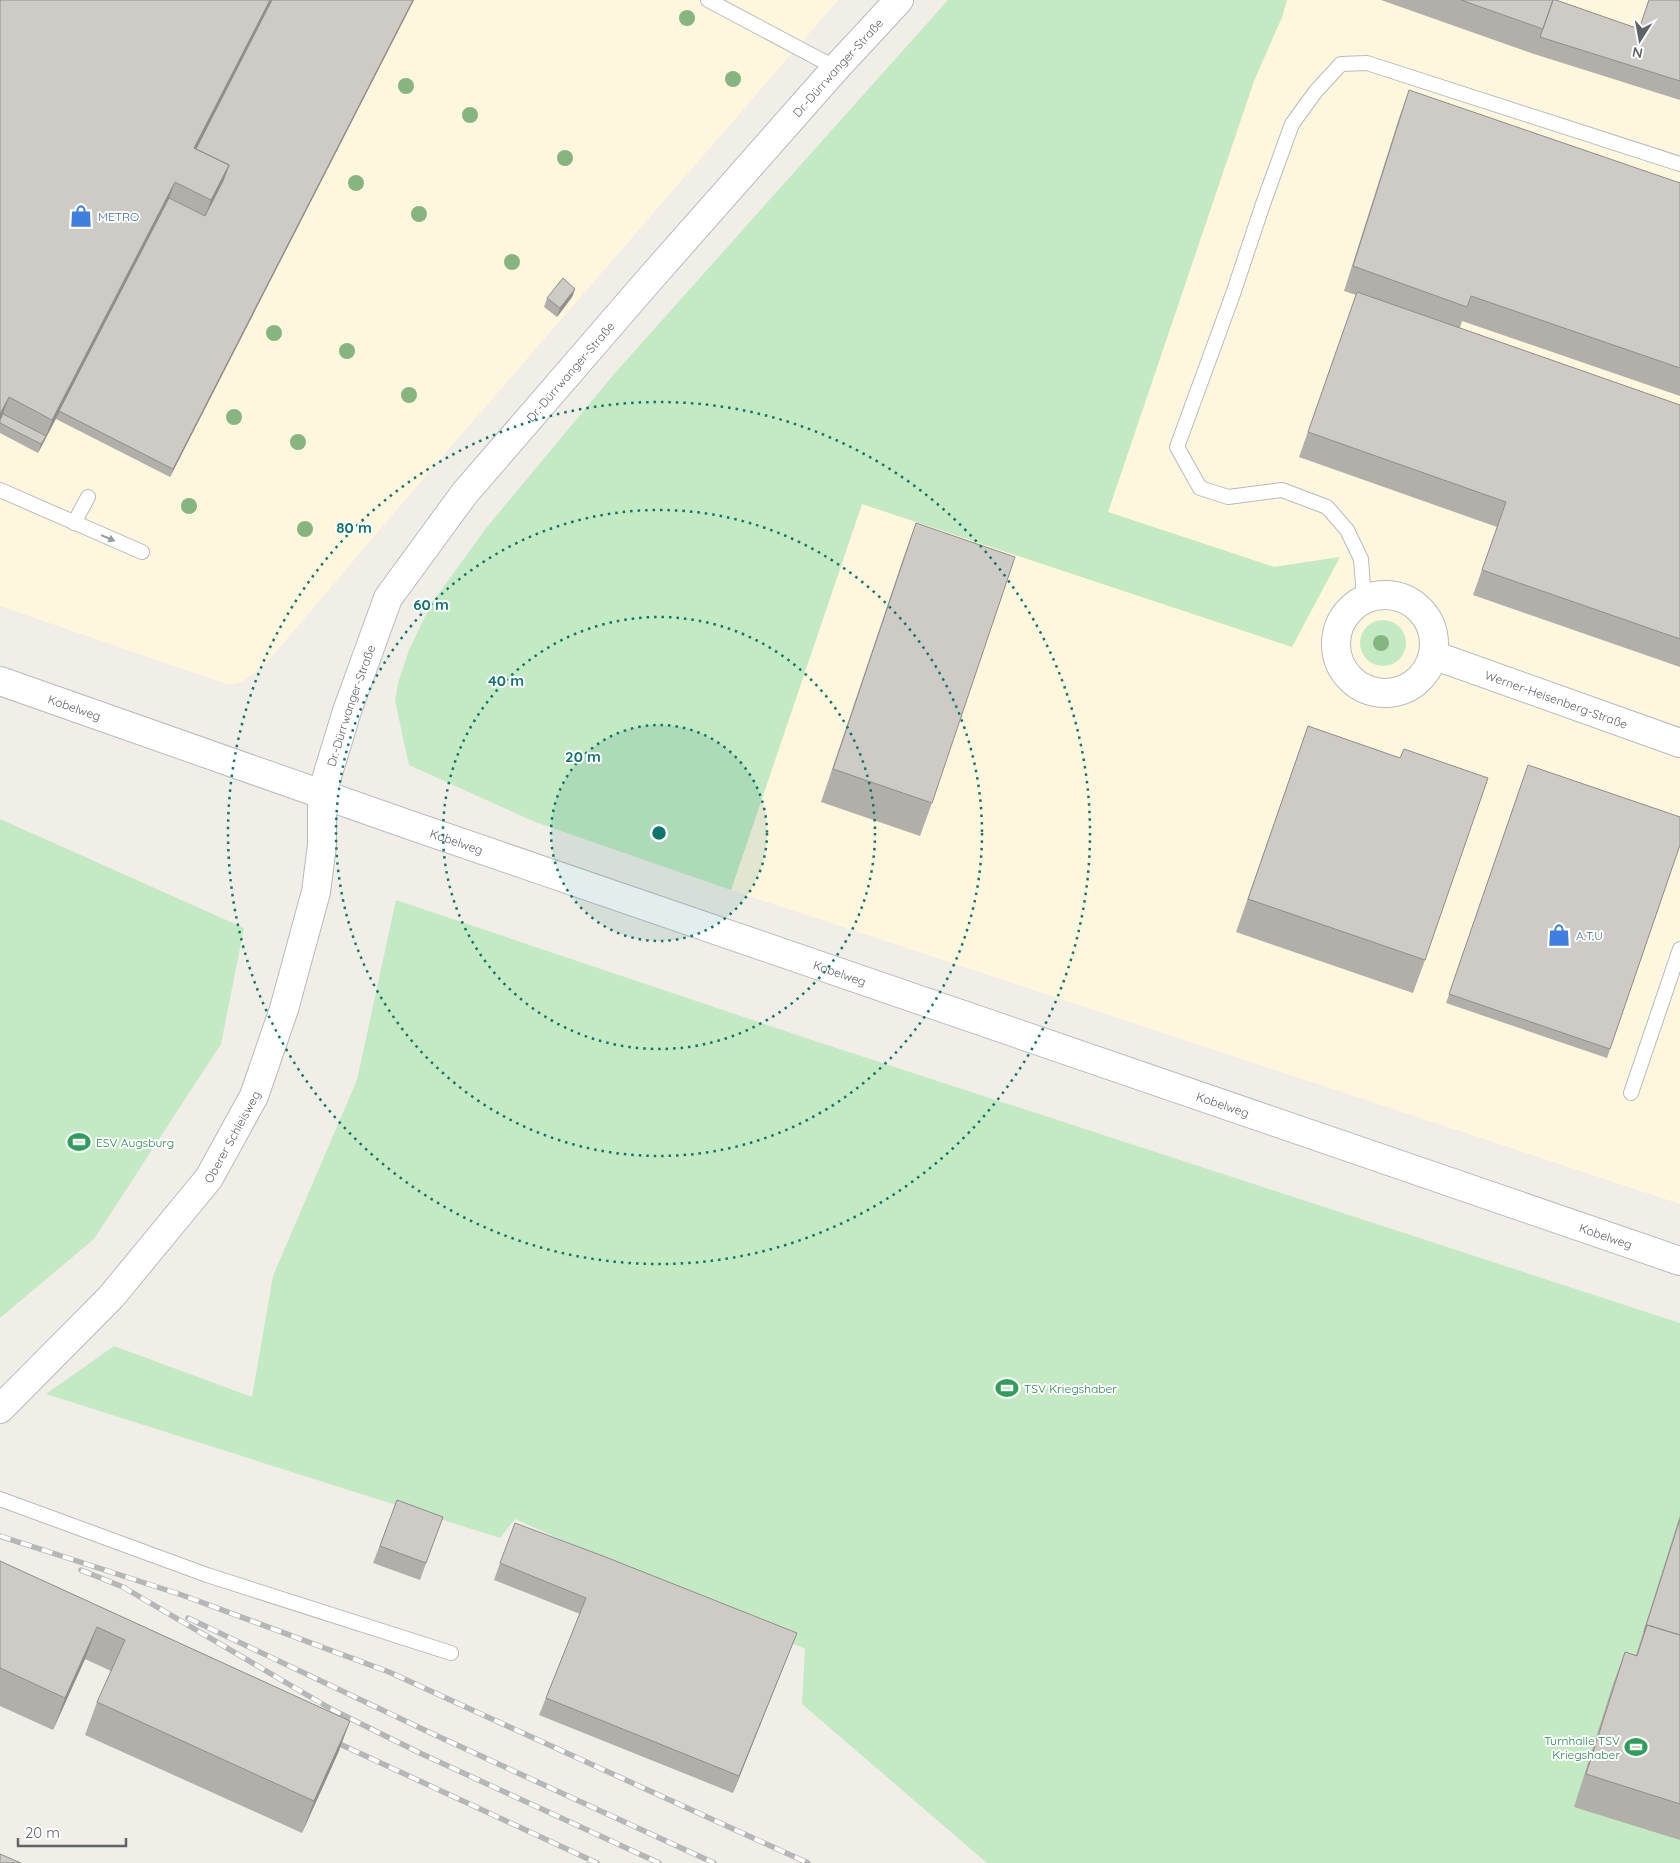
<svg xmlns="http://www.w3.org/2000/svg" width="1680" height="1863" viewBox="0 0 1680 1863" font-family="Quicksand,sans-serif">
	<style>
		.commercial { fill: #fff6de }
		.green { fill: #c3eac2 }
		.lines { fill: none; stroke-linecap: round; stroke-linejoin: round }
		.service-casing { stroke: #b7babe; stroke-width: 16 }
		.minor-casing { stroke: #b7babe; stroke-width: 30 }
		.secondary-casing { stroke: #b8bcc1; stroke-width: 30 }
		.service { stroke: #fff; stroke-width: 14 }
		.minor { stroke: #fff; stroke-width: 28 }
		.secondary { stroke: #fff; stroke-width: 28 }
		.rail-casing { stroke: #b5b6b7; stroke-width: 5.5 }
		.rail { stroke: #fff; stroke-width: 4; stroke-dasharray: 11; stroke-linecap: butt }
		.tree { fill: #86b582 }
		.wall { fill: #b1afaa }
		.shaded-wall { fill: #908e8b }
		.building { fill: #cecbc6; stroke: #908e8b }
		.oneway { fill: #969a9d }
		.ring { fill: none; stroke: #0f766e; stroke-width: 2.5; stroke-dasharray: 2.5 5 }
		.labels { text-anchor: middle; dominant-baseline: central; stroke-width: 4; stroke-linejoin: round; paint-order: stroke }
		.street-label { font-size: 12px; fill: #5e6368; stroke: #fff }
		.shop-label { font-size: 12px; fill: #366cbe; stroke: #fff; text-anchor: start }
		.leisure-label { font-size: 12px; fill: #27864d; stroke: #fff; text-anchor: start }
		.centre { fill: #0f766e; stroke: #fff; stroke-width: 2.5 }
		.ring-label { font-size: 15px; text-anchor: middle; font-weight: bold; fill: #0f766e; stroke: #fff; stroke-width: 4; stroke-linejoin: round; paint-order: stroke }
	</style>
	<rect width="100%" height="100%" fill="#f1eee7"/>
	<!-- commercial -->
	<path class="commercial" d="M 0,0 L 838,0 L 422,480 L 275,653 L 264,665 L 242,682 L 229,685 L 0,606 Z
		M 1287,0 L 1680,0 L 1680,1204 L 731,890 L 862,504 L 1292,646 L 1339,557 L 1274,567 L 1108,512 L 1254,81 L 1282,17 Z"/>
	<!-- green -->
	<path class="green" d="M 948,0 L 1287,0 L 1282,17 L 1254,81 L 1108,512 L 1274,567 L 1340,557 L 1292,647 L 862,504 L 731,890 L 535,822 L 409,765 L 395,701 L 398,683 L 409,650 L 431,604 L 487,527 L 615,373 Z
		M1360 643a23 23 0 1 1 46 0a23 23 0 1 1-46 0Z
		M 0,819 L 244,928 L 221,1044 L 94,1239 L 0,1318 Z
		M 396,900 L 815,1041 L 1680,1323 L 1680,1863 L 987,1863 L 802,1704 L 805,1649 L 515,1519 L 500,1538 L 46,1394 L 114,1346 L 252,1397 L 273,1276 L 357,1080 Z"/>
	<g class="lines">
		<defs>
			<path id="service" d="M 708,0 L 836,68
				M 0,490 L 142,552
				M 74,523 L 88,497
				M 1364,598 L 1361,559 L 1347,530 L 1327,507 L 1282,490 L 1228,497 L 1200,488 L 1177,447 L 1233,294 L 1263,204 L 1292,124 L 1316,91 L 1341,64 L 1367,63 L 1680,164
				M 1631,1093 L 1680,949
				M 0,1499 L 207,1575 L 451,1653"/>
			<g id="minor">
				<circle cx="1385" cy="644" r="49"/>
				<path id="s1" d="M 1433,655 L 1680,743"/>
				<path id="s2" d="M 0,1409 L 111,1297 L 209,1178 L 254,1096 L 284,1009 L 316,892 L 322,845 L 322,793 L 347,711 L 388,598 L 464,494 L 649,280 L 836,68 L 899,0"/>
			</g>
			<g id="secondary">
				<path id="s3" d="M 0,681 L 404,823 L 1680,1261"/>
			</g>
		</defs>
		<!-- service casing -->
		<use href="#service" class="service-casing"/>
		<!-- minor casing -->
		<use href="#minor" class="minor-casing"/>
		<!-- secondary casing -->
		<use href="#secondary" class="secondary-casing"/>
		<!-- service -->
		<use href="#service" class="service"/>
		<!-- minor -->
		<use href="#minor" class="minor"/>
		<!-- secondary -->
		<use href="#secondary" class="secondary"/>
		<defs>
			<path id="rail" d="M 0,1536 L 182,1595 L 389,1672 L 808,1863
				M 81,1570 L 123,1587 L 331,1709 L 422,1754 L 659,1863
				M 188,1618 L 433,1734 L 714,1863
				M 329,1739 L 597,1863"/>
		</defs>
		<!-- rail casing -->
		<use href="#rail" class="rail-casing"/>
		<!-- rail -->
		<use href="#rail" class="rail"/>
	</g>
	<!-- trees -->
	<g class="tree">
		<circle cx="687" cy="18" r="8"/>
		<circle cx="733" cy="79" r="8"/>
		<circle cx="406" cy="86" r="8"/>
		<circle cx="470" cy="115" r="8"/>
		<circle cx="565" cy="158" r="8"/>
		<circle cx="356" cy="183" r="8"/>
		<circle cx="419" cy="214" r="8"/>
		<circle cx="512" cy="262" r="8"/>
		<circle cx="274" cy="333" r="8"/>
		<circle cx="347" cy="351" r="8"/>
		<circle cx="409" cy="395" r="8"/>
		<circle cx="234" cy="417" r="8"/>
		<circle cx="298" cy="442" r="8"/>
		<circle cx="189" cy="506" r="8"/>
		<circle cx="305" cy="529" r="8"/>
		<circle cx="1381" cy="643" r="8"/>
	</g>
	<!-- wall -->
	<path class="wall" d="M 0,0 L 414,0 L 170,477 L 56,419 L 58,415 L 38,453 L 0,433 Z
		M 1381,0 L 1556,0 L 1639,29 L 1649,0 L 1680,0 L 1680,100 L 1534,54 Z
		M 1409,90 L 1680,183 L 1680,396 L 1462,321 L 1460,328 L 1680,405 L 1680,667 L 1473,595 L 1497,527 L 1299,457 L 1356,295 L 1344,291 L 1400,115 Z
		M 575,289 L 572,297 L 557,317 L 544,307 L 547,298 Z
		M 916,523 L 932,803 L 920,836 L 821,802 L 904,556 Z
		M 1308,726 L 1425,960 L 1413,993 L 1236,932 Z
		M 1528,765 L 1680,845 L 1607,1058 L 1446,1003 Z
		M 397,1500 L 443,1517 L 420,1580 L 373,1563 Z
		M 1680,1515 L 1680,1840 L 1574,1807 L 1613,1684 L 1625,1652 L 1636,1655 Z
		M 0,1561 L 350,1721 L 338,1753 L 302,1833 L 85,1735 L 97,1702 L 111,1671 L 85,1659 L 53,1730 L 0,1706 Z
		M 500,1563 L 797,1633 L 733,1793 L 539,1715 L 580,1614 L 494,1580 Z"/>
	<!-- shaded-wall -->
	<path class="shaded-wall" d="M 270,0 L 273,0 L 189,165 L 194,148 Z
		M 413,0 L 414,0 L 170,477 L 173,469 Z
		M 229,165 L 220,190 L 202,225 L 211,200 Z
		M 175,182 L 166,207 L 38,453 L 41,444 L 46,436 L 52,420 Z
		M 575,289 L 572,297 L 557,317 L 560,308 Z
		M 9,397 L 0,422 L 0,414 Z
		M 97,1627 L 85,1659 L 53,1730 L 65,1698 Z
		M 797,1633 L 790,1650 L 733,1793 L 739,1776 Z
		M 350,1721 L 338,1753 L 302,1833 L 314,1801 Z"/>
	<!-- building -->
	<path class="building" d="M 0,0 L 270,0 L 194,148 L 229,165 L 211,200 L 175,182 L 52,420 L 9,397 L 0,414 Z
		M 272,0 L 413,0 L 173,469 L 59,411 L 169,198 L 205,216 L 223,181 L 229,165 L 196,149 Z
		M 1461,0 L 1553,0 L 1543,29 Z
		M 1553,0 L 1556,0 L 1639,29 L 1649,0 L 1680,0 L 1680,81 L 1540,37 Z
		M 1409,90 L 1680,183 L 1680,368 L 1471,296 L 1467,307 L 1353,266 Z
		M 563,278 L 575,289 L 560,308 L 547,298 Z
		M 1357,292 L 1680,405 L 1680,639 L 1482,570 L 1506,502 L 1308,432 Z
		M 3,414 L 46,436 L 41,444 L 0,423 L 0,420 Z
		M 916,523 L 1015,557 L 932,803 L 833,769 Z
		M 1308,726 L 1400,758 L 1404,749 L 1488,778 L 1425,960 L 1248,899 Z
		M 1528,765 L 1680,817 L 1680,845 L 1610,1049 L 1449,994 Z
		M 397,1500 L 443,1517 L 426,1563 L 380,1546 Z
		M 1680,1519 L 1680,1635 L 1647,1625 L 1644,1632 Z
		M 515,1523 L 603,1556 L 797,1633 L 739,1776 L 546,1698 L 586,1598 L 500,1563 Z
		M 0,1561 L 350,1721 L 314,1801 L 97,1702 L 125,1640 L 97,1627 L 65,1698 L 0,1668 Z
		M 1647,1625 L 1680,1635 L 1680,1804 L 1586,1774 L 1625,1652 L 1637,1656 Z
		M 0,1854 L 21,1863 L 0,1863 Z"/>
	<!-- one-way arrows -->
	<defs><path id="oneway-solid" d="M-6-.8H1V-3.2L6.5 0L1 3.2V.8H-6Z" transform="scale(1.25)"/></defs>
	<use class="oneway" href="#oneway-solid" transform="translate(108 538) rotate(23)"/>
	<!-- distance rings -->
	<circle cx="659" cy="833" r="108" fill="#0f766e" fill-opacity=".12"/>
	<g class="ring">
		<circle cx="659" cy="833" r="108"/>
		<circle cx="659" cy="833" r="216"/>
		<circle cx="659" cy="833" r="323"/>
		<circle cx="659" cy="833" r="431"/>
	</g>
	<!-- icons -->
	<defs>
		<symbol id="shop-bare" viewBox="-9 -9 18 18"><path d="M-5-2.5h2.3a2.7 3.5 0 0 1 5.4 0H5L5.5 6h-11ZM-1.5-2.5h3a1.5 2.3 0 0 0-3 0Z" fill="#3f7fe0" stroke="#fff" stroke-width="2.5" paint-order="stroke"/></symbol>
		<symbol id="stadium-bare" viewBox="-9 -9 18 18"><path d="M0-5a6.5 5 0 1 0 0 10a6.5 5 0 1 0 0-10ZM-3.5-1.8h7v3.6h-7Z" fill="#2e9e5b" stroke="#fff" stroke-width="2.5" paint-order="stroke"/></symbol>
	</defs>
	<g fill-rule="evenodd">
		<use href="#shop-bare" x="65" y="200" width="32" height="32"/>
		<use href="#shop-bare" x="1543" y="919" width="32" height="32"/>
		<use href="#stadium-bare" x="63" y="1126" width="32" height="32"/>
		<use href="#stadium-bare" x="991" y="1372" width="32" height="32"/>
		<use href="#stadium-bare" x="1620" y="1731" width="32" height="32"/>
	</g>
	<g class="labels">
		<!-- street labels -->
		<g class="street-label">
			<text stroke="none"><textPath href="#s2" startOffset="1620">Dr.-Dürrwanger-Straße</textPath></text>
			<text stroke="none"><textPath href="#s2" startOffset="1215">Dr.-Dürrwanger-Straße</textPath></text>
			<text stroke="none"><textPath href="#s1" startOffset="131">Werner-Heisenberg-Straße</textPath></text>
			<text stroke="none"><textPath href="#s2" startOffset="810">Dr.-Dürrwanger-Straße</textPath></text>
			<text stroke="none"><textPath href="#s3" startOffset="79">Kobelweg</textPath></text>
			<text stroke="none"><textPath href="#s3" startOffset="484">Kobelweg</textPath></text>
			<text stroke="none"><textPath href="#s3" startOffset="889">Kobelweg</textPath></text>
			<text stroke="none"><textPath href="#s3" startOffset="1294">Kobelweg</textPath></text>
			<text stroke="none"><textPath href="#s2" startOffset="359">Oberer Schleisweg</textPath></text>
			<text stroke="none"><textPath href="#s3" startOffset="1699">Kobelweg</textPath></text>
		</g>
		<!-- shop labels -->
		<g class="shop-label">
			<text x="98" y="216">METRO</text>
			<text x="1576" y="935">A.T.U</text>
		</g>
		<!-- leisure labels -->
		<g class="leisure-label">
			<text x="96" y="1142">ESV Augsburg</text>
			<text x="1024" y="1388">TSV Kriegshaber</text>
			<text x="1620" y="1740" text-anchor="end">Turnhalle TSV<tspan x="1620" dy="14">Kriegshaber</tspan></text>
		</g>
	</g>
	<circle cx="659" cy="833" r="8" class="centre"/>
	<g class="ring-label">
		<text x="354" y="533">80 m</text>
		<text x="431" y="610">60 m</text>
		<text x="506" y="686">40 m</text>
		<text x="583" y="762">20 m</text>
	</g>
	<!-- north arrow -->
	<g transform="translate(1640 40) rotate(191)" stroke="#ffffff" stroke-width="4" paint-order="stroke">
	<path d="M0-4L9 19L0 12L-9 19Z" fill="#5e6368"/>
	<text y="-8" font-size="14" font-weight="bold" text-anchor="middle" fill="#5e6368">N</text>
	</g>
	<!-- scale -->
	<path d="M18 1838v8h108v-8" fill="none" stroke="#5e6368" stroke-width="2.5"/>
	<text x="25" y="1838" font-size="15" fill="#5e6368" stroke="#ffffff" stroke-width="4" paint-order="stroke">20 m</text>
</svg>
